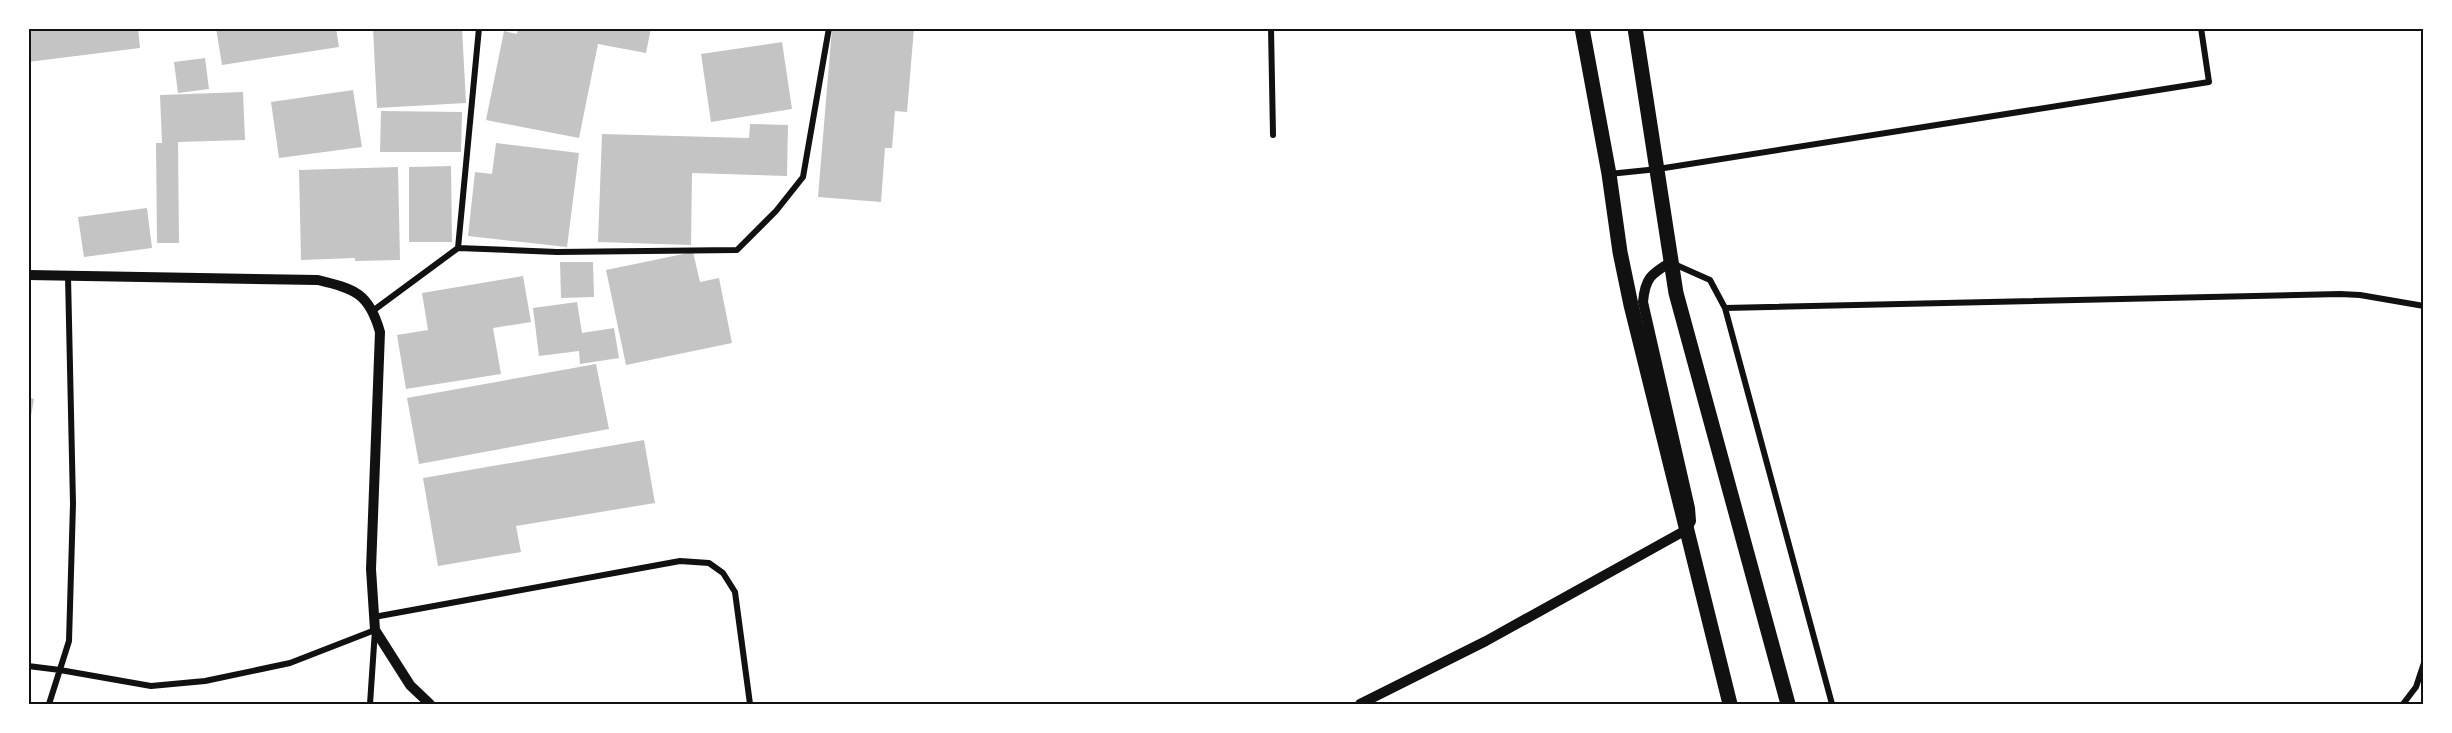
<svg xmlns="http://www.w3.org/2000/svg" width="2452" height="733" viewBox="0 0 2452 733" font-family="Lato,sans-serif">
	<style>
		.building { fill: #c4c4c4 }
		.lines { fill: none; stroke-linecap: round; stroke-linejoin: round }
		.minor { stroke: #111; stroke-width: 6 }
		.tertiary { stroke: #111; stroke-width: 10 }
		.primary { stroke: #111; stroke-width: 15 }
		.neatline { fill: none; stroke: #111; stroke-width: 2 }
	</style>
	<rect width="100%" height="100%" fill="#fff"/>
	<!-- building -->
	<path class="building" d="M 28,28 L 138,28 L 140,48 L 28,62 Z
		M 216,28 L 336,28 L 339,47 L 222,65 Z
		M 373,28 L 462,28 L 466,103 L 377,108 Z
		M 518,28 L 651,28 L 646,53 L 598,44 L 579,138 L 486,120 L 504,31 L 517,34 Z
		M 832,28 L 914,28 L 907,112 L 895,111 L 892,148 L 885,148 L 881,202 L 818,197 Z
		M 782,42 L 792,109 L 711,122 L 701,54 Z
		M 205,58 L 209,89 L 178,93 L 174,62 Z
		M 353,90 L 362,147 L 279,158 L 271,102 Z
		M 243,92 L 245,140 L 178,142 L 179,243 L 157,243 L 156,143 L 162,143 L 160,95 Z
		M 381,111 L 462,112 L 461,152 L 380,152 Z
		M 750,124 L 788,125 L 787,176 L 692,173 L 691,245 L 598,242 L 602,134 L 749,138 Z
		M 496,143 L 579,153 L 567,247 L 468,236 L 475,172 L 492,174 Z
		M 451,166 L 452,242 L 409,242 L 409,167 Z
		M 398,167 L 400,260 L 355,261 L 355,258 L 301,260 L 299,170 Z
		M 147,208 L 152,248 L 84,257 L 78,217 Z
		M 693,252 L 700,282 L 719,278 L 732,343 L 626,365 L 606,270 Z
		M 560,262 L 593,262 L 594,297 L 561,298 Z
		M 523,276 L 531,322 L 493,328 L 501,374 L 406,389 L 397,335 L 428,330 L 422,293 Z
		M 577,302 L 582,333 L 614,328 L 619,358 L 580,364 L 579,351 L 539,356 L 533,308 Z
		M 596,364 L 609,429 L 419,464 L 407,398 Z
		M 28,397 L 34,399 L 30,422 L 28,422 Z
		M 644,440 L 655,503 L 516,526 L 521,552 L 438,566 L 423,478 Z"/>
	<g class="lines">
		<!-- minor -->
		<path class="minor" d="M 1271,28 L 1273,135
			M 1609,174 L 1658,169 L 2209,82 L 2201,28
			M 458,248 L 479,28
			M 1674,264 L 1710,280 L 1725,308 L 2340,294 L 2360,295 L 2424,306
			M 1725,308 L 1832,704
			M 374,310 L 458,248 L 557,252 L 737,250 L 776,211 L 803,177 L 829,28
			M 374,617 L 680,561 L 709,563 L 723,573 L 735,592 L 750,704
			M 28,666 L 60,670 L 151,686 L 205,681 L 290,663 L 375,630 L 370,704
			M 49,704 L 69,641 L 73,504 L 68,276
			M 2403,704 L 2416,687 L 2424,663"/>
		<!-- tertiary -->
		<path class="tertiary" d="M 28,275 L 318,280 C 355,289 369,293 380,332 L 371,569 L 375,630 L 410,685 L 430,704
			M 1360,704 L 1486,641 L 1686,530 L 1691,521 L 1690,508 L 1643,302 C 1645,278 1651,274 1671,262"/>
		<!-- primary -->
		<path class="primary" d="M 1582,28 L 1609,174 L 1620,252 L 1631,305 L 1730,704
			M 1635,28 L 1676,293 L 1788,704"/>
	</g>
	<!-- border -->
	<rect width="2452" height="733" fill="none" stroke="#ffffff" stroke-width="60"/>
	<rect x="30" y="30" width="2392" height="673" class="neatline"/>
</svg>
